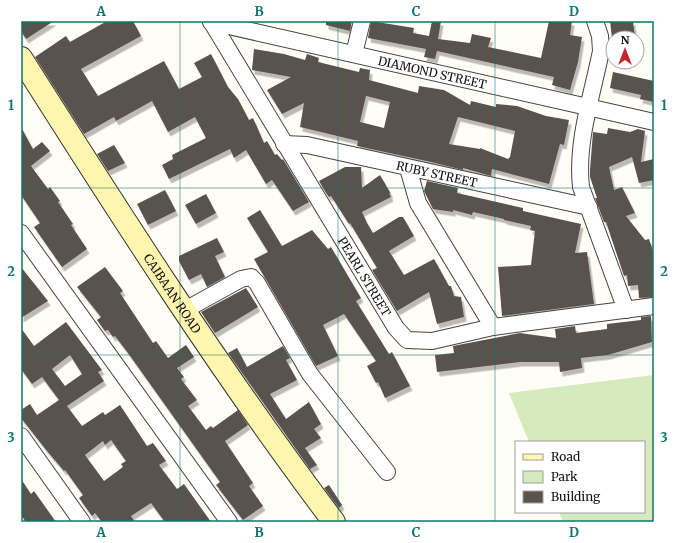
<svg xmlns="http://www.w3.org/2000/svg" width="675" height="543" viewBox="0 0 675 543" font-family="Merriweather,serif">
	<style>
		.green { fill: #d5ebbd }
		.building { fill: #5a524d; fill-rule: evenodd; filter: url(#shadow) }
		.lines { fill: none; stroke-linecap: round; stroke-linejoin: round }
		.street-casing { stroke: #444; stroke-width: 18 }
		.secondary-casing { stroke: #333; stroke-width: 24 }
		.street { stroke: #fff; stroke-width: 16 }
		.secondary { stroke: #fff6b0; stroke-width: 22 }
		.grid { fill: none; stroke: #0f766e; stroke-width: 1; stroke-opacity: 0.55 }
		.labels { text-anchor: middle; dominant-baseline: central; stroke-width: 4; stroke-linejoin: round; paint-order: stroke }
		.street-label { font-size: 12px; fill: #111; stroke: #fff }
		.neatline { fill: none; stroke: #0f766e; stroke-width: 1.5 }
		.grid-label { font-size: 13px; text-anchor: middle; font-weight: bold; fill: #0f766e }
	</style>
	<defs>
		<filter id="shadow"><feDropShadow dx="2.5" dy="4.5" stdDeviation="0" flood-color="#0004"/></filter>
	</defs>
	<rect width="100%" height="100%" fill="#fffdf5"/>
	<!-- green -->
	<path class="green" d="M 654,375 L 654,522 L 563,522 L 559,512 L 644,512 L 644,442 L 529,442 L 509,393 Z"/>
	<!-- building -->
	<path class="building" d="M 21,21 L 54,21 L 26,39 L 21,31 Z
		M 107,21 L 133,21 L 141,36 L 81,69 L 98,96 L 164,61 L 179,89 L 202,77 L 194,63 L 211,54 L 228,87 L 238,99 L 249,120 L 253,118 L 264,143 L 267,141 L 275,155 L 277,154 L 282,160 L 283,159 L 309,202 L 293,211 L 272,180 L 266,184 L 246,150 L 234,158 L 230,149 L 169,179 L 162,165 L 173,159 L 172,155 L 206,138 L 195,117 L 168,132 L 152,101 L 116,121 L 114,117 L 84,134 L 35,57 L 66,36 L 70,42 Z
		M 326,21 L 352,21 L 350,31 L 326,25 Z
		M 371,21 L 414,28 L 413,33 L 429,36 L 432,21 L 441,21 L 438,39 L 470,43 L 472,34 L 491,38 L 488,47 L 541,58 L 549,21 L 572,21 L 570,35 L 582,37 L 578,62 L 570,90 L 552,85 L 554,77 L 437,51 L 435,59 L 424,57 L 426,49 L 368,38 Z
		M 610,21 L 633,21 L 635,38 L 612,38 Z
		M 254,49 L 284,54 L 305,60 L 307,54 L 319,58 L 318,62 L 359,72 L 360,68 L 370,70 L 369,80 L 418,93 L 419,86 L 444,90 L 470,105 L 471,101 L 496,107 L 496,104 L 517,106 L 546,116 L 569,120 L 564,145 L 560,144 L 549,184 L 492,169 L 491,176 L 463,168 L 463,170 L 431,162 L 357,146 L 358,141 L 300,127 L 304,103 L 282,114 L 267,90 L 291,77 L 252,70 ZM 366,96 L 390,102 L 384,128 L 360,122 ZM 458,117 L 515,131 L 510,157 L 508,159 L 480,148 L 480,149 L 449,144 Z
		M 613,72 L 654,81 L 654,102 L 640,99 L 641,95 L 610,88 Z
		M 21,127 L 33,149 L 42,142 L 50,151 L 31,166 L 48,189 L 50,187 L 60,201 L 58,202 L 73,224 L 71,225 L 87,249 L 62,267 L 34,227 L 40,223 L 21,195 Z
		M 608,128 L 630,132 L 638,129 L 645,131 L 641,162 L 654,159 L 654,180 L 639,183 L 632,157 L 609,167 L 614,190 L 622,187 L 635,213 L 626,216 L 645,240 L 649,239 L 654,254 L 654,297 L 639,298 L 638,285 L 628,286 L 627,275 L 624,276 L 606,222 L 604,222 L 595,198 L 597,198 L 590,177 L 590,170 L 593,132 L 607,134 Z
		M 114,145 L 125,163 L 108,171 L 97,154 Z
		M 345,167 L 361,167 L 362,188 L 380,175 L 391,194 L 389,193 L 391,197 L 362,212 L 367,223 L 373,233 L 399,217 L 403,217 L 414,236 L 389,251 L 404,275 L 434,259 L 449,286 L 451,286 L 454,296 L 461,297 L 464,317 L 437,324 L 429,292 L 397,311 L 372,270 L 377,268 L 350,223 L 349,224 L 331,196 L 329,197 L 326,193 L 319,181 Z
		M 427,181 L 458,188 L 457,193 L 523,208 L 523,211 L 581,224 L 575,253 L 587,252 L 594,304 L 502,316 L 498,267 L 531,265 L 535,231 L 530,230 L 531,226 L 504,220 L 504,219 L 473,212 L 472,215 L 453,210 L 453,212 L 433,209 L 424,191 Z
		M 165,190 L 176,211 L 148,225 L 137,204 Z
		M 206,194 L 216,213 L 196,224 L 185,205 Z
		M 260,210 L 282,246 L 312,230 L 328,249 L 331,247 L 361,298 L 356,301 L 389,354 L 392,352 L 410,386 L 385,398 L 378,382 L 376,383 L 367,366 L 376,361 L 344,314 L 323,325 L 338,356 L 316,366 L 254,259 L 268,252 L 247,218 Z
		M 217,238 L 224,252 L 215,256 L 225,277 L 207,287 L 201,274 L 189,280 L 179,261 L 179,256 Z
		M 21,267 L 48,301 L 21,318 Z
		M 105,267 L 123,291 L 120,293 L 153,343 L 156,341 L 168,358 L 186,345 L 194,357 L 177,368 L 184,377 L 181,379 L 197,400 L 188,406 L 206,430 L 211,426 L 213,428 L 238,410 L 248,425 L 225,441 L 253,483 L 249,486 L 263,506 L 243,520 L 216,485 L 220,482 L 128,353 L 115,336 L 113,337 L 108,330 L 105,331 L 97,320 L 101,317 L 77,287 Z
		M 246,288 L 258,307 L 215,333 L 201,312 Z
		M 651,316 L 652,342 L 608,355 L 581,358 L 582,368 L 560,372 L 559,362 L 520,362 L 437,372 L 435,355 L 454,353 L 453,346 L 520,333 L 556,338 L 555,329 L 575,326 L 576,333 L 607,329 L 607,324 L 641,320 L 641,317 Z
		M 66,322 L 102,370 L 98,372 L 104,381 L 67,406 L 82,426 L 103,412 L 105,415 L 120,405 L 147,446 L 153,443 L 166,461 L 159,465 L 177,489 L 184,484 L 211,522 L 165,522 L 151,503 L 131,516 L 135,522 L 102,522 L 95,513 L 92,516 L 79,498 L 83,495 L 65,470 L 64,471 L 47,451 L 21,418 L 21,410 L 30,404 L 37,415 L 59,400 L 42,377 L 32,384 L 21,369 L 21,328 L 34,346 ZM 70,355 L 82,374 L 65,386 L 52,369 ZM 111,440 L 126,461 L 121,464 L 123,467 L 104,481 L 85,455 L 103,441 L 105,445 Z
		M 283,346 L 290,358 L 286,360 L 297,380 L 270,394 L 286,419 L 309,402 L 321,424 L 314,429 L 321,438 L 305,448 L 317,465 L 310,469 L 228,353 L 237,348 L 247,367 Z
		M 21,479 L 31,494 L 34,491 L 56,522 L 26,522 L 21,515 Z
		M 329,485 L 342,505 L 339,508 L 324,488 Z"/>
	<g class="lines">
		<defs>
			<g id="street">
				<path id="s1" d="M 211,21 L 396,328 L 407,340 L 432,341 L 493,327 L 654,306"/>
				<path d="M 595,21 L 600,36 L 601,51 C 592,96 576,142 581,187 L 626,310"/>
				<path id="s2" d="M 211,22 L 654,122"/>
				<path d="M 354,54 L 362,21"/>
				<path id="s3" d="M 284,144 L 307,145 L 589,207"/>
				<path d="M 408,168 L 418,203 L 493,327"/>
				<path d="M 21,233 L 229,522"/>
				<path d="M 185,310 L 241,279 L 251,277 L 257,283 L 310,374 L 387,472"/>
				<path d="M 21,436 L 82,522"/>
			</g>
			<g id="secondary">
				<path id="s4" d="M 21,58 C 121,216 222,374 334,522"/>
			</g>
		</defs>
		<!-- street casing -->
		<use href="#street" class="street-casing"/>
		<!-- secondary casing -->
		<use href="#secondary" class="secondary-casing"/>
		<!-- street -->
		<use href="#street" class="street"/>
		<!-- secondary -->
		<use href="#secondary" class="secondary"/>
	</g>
	<!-- grid -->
	<path class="grid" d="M 180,21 L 180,522M 338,21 L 338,522M 495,21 L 495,522M 21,188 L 654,188M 21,355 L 654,355"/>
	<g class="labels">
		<!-- street labels -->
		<g class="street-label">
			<text stroke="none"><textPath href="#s2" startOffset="227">DIAMOND STREET</textPath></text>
			<text stroke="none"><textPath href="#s3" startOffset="156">RUBY STREET</textPath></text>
			<text stroke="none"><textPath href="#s1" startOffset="298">PEARL STREET</textPath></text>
			<text stroke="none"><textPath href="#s4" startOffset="280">CAIBAAN ROAD</textPath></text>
		</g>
	</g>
	<!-- border -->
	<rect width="675" height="543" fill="none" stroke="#ffffff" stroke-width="44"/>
	<!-- legend -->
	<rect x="515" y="441" width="130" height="72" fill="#ffffff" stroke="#a0a0a0"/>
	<rect x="523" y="454" width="20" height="6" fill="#fff6b0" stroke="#a0a0a0"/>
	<text x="551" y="461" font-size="12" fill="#111111">Road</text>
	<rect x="523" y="471" width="20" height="12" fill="#d5ebbd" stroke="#a0a0a0"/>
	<text x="551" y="481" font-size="12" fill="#111111">Park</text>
	<rect x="523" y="491" width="20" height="12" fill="#5a524d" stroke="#a0a0a0"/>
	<text x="551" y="501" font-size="12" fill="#111111">Building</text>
	<!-- north arrow -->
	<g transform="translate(625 50)"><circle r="19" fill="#ffffff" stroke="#a0a0a0"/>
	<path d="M0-3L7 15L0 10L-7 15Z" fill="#c4262e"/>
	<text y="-6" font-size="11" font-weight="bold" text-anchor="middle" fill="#111111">N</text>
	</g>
	<rect x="22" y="22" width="631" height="499" class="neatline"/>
	<g class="grid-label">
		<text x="101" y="16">A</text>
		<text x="259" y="16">B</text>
		<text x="416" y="16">C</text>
		<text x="574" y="16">D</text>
		<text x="11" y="110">1</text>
		<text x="664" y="110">1</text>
		<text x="11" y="276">2</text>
		<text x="664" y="276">2</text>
		<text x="11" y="442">3</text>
		<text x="664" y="442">3</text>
		<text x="101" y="537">A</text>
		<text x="259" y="537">B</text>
		<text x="416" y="537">C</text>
		<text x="574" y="537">D</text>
	</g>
</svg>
